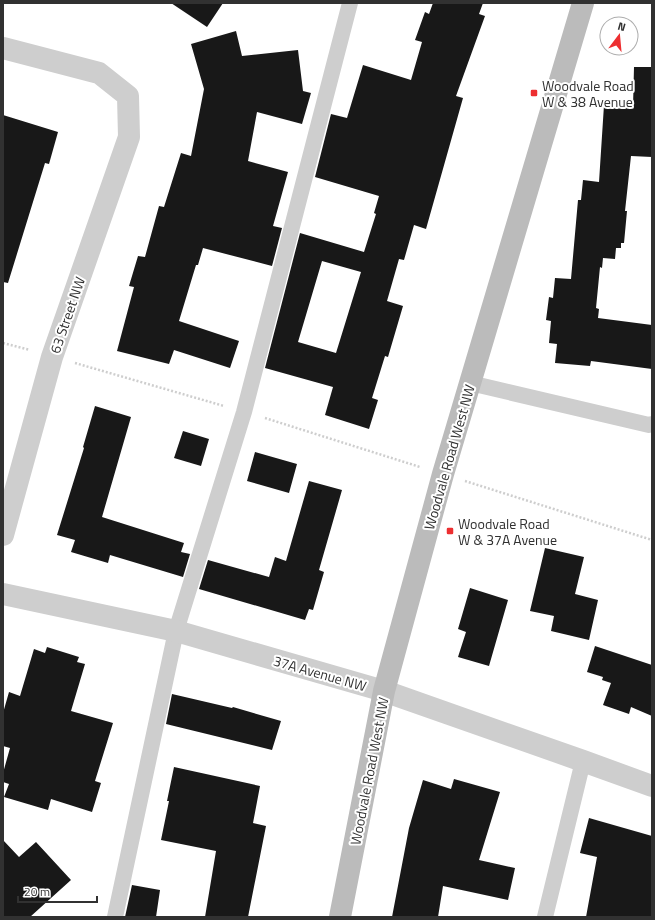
<svg xmlns="http://www.w3.org/2000/svg" width="655" height="920" font-family="'Titillium Web',sans-serif">
<rect width="100%" height="100%" fill="#fff"/>
<path fill="#181818" fill-rule="evenodd" d="M 171,3 L 223,3 L 207,27 Z
M 433,3 L 483,3 L 479,14 L 485,16 L 456,96 L 463,98 L 426,229 L 414,225 L 404,260 L 399,259 L 387,301 L 403,306 L 388,357 L 385,356 L 372,398 L 378,400 L 369,429 L 325,415 L 333,387 L 265,368 L 300,233 L 364,252 L 376,214 L 374,213 L 379,196 L 315,177 L 331,114 L 347,118 L 363,65 L 411,80 L 422,42 L 415,40 L 425,12 L 429,14 ZM 322,261 L 361,272 L 336,353 L 298,342 Z
M 236,31 L 242,56 L 298,50 L 303,91 L 311,93 L 302,124 L 257,112 L 248,161 L 288,172 L 273,226 L 282,228 L 272,266 L 203,248 L 198,265 L 196,265 L 179,321 L 239,341 L 230,368 L 174,350 L 169,364 L 117,351 L 134,287 L 129,286 L 138,256 L 145,257 L 159,206 L 164,207 L 181,153 L 191,156 L 204,89 L 191,44 Z
M 634,67 L 652,67 L 652,157 L 631,156 L 625,211 L 627,211 L 624,243 L 621,243 L 621,248 L 616,248 L 615,259 L 603,258 L 602,268 L 600,267 L 596,308 L 599,309 L 598,318 L 652,325 L 652,369 L 591,361 L 590,366 L 555,363 L 557,344 L 549,343 L 551,321 L 546,320 L 549,297 L 553,298 L 555,278 L 571,279 L 578,200 L 581,200 L 583,180 L 599,182 L 604,105 L 633,107 Z
M 3,115 L 58,132 L 49,164 L 45,163 L 8,283 L 3,282 Z
M 95,406 L 131,417 L 102,517 L 184,543 L 181,552 L 190,554 L 183,577 L 110,555 L 108,563 L 71,552 L 75,540 L 57,535 L 84,448 L 83,447 Z
M 183,431 L 209,439 L 201,466 L 174,458 Z
M 255,452 L 297,464 L 289,493 L 247,481 Z
M 309,481 L 342,490 L 319,570 L 324,572 L 313,610 L 309,609 L 305,620 L 199,589 L 208,560 L 269,577 L 275,557 L 286,561 Z
M 545,548 L 584,557 L 575,594 L 598,600 L 589,640 L 551,631 L 554,616 L 530,611 Z
M 470,588 L 508,600 L 489,666 L 458,657 L 466,632 L 458,629 Z
M 595,646 L 652,665 L 652,716 L 631,707 L 629,714 L 603,705 L 611,683 L 602,680 L 603,677 L 587,672 Z
M 47,647 L 79,657 L 77,662 L 85,664 L 71,711 L 113,723 L 95,781 L 101,783 L 92,812 L 51,799 L 48,810 L 4,797 L 9,784 L 3,782 L 3,773 L 10,748 L 3,746 L 3,713 L 9,692 L 20,696 L 34,649 L 45,653 Z
M 172,694 L 232,708 L 233,707 L 281,721 L 272,750 L 166,724 Z
M 174,767 L 260,786 L 253,823 L 266,826 L 248,917 L 205,917 L 216,851 L 161,840 L 169,801 L 167,801 Z
M 454,779 L 500,792 L 479,860 L 515,868 L 508,900 L 443,886 L 438,917 L 392,917 L 409,828 L 423,780 L 451,789 Z
M 589,818 L 652,836 L 652,917 L 586,917 L 597,857 L 580,853 Z
M 3,840 L 19,857 L 36,842 L 71,880 L 30,917 L 3,917 Z
M 132,885 L 160,890 L 156,917 L 125,917 Z"/>
<g fill="none" stroke-linecap="round" stroke-linejoin="round">
<path stroke="#cecece" stroke-width="2.5" stroke-dasharray="2 2" stroke-linecap="butt" d="M 3,343 L 30,350
M 75,363 L 224,406
M 265,418 L 420,467
M 465,481 L 652,540"/>
<path stroke="#cecece" stroke-width="16" d="M 470,383 L 649,425 L 652,424
M 115,917 L 176,631 L 244,412 L 350,3
M 545,917 L 583,761"/>
<path stroke="#cecece" stroke-width="22" d="M 3,48 L 99,73 L 128,96 L 129,137 L 52,357 L 3,535
M 3,594 L 176,631 L 384,691 L 583,761 L 652,786"/>
<path stroke="#bbb" stroke-width="22" d="M 340,917 L 384,691 L 443,474 L 583,3"/>
</g>
<g fill="#ed2f31" stroke="#fff" stroke-width="1.5">
<rect x="530" y="89" width="8" height="8" rx="2"/>
<rect x="446" y="527" width="8" height="8" rx="2"/>
</g>
<g text-anchor="middle" dominant-baseline="central" stroke-width="4" stroke-linejoin="round" paint-order="stroke">
<g font-size="14" fill="#313131" stroke="#fff" text-anchor="start">
<text x="542" y="85">Woodvale Road<tspan x="542" dy="16">W &amp; 38 Avenue</tspan></text>
<text x="458" y="523">Woodvale Road<tspan x="458" dy="16">W &amp; 37A Avenue</tspan></text>
</g>
<g font-size="14" fill="#313131" stroke="#fff">
<text transform="translate(67 315) rotate(-71)">63 Street NW</text>
<text transform="translate(449 457) rotate(-74)">Woodvale Road West NW</text>
<text transform="translate(320 673) rotate(16)">37A Avenue NW</text>
<text transform="translate(369 771) rotate(-79)">Woodvale Road West NW</text>
</g>
</g>
<rect width="655" height="920" fill="none" stroke="#313131" stroke-width="8"/>
<g transform="translate(619 36) rotate(16)"><circle r="19" fill="#ffffff" stroke="#adadad"/>
<path d="M0-3L7 15L0 10L-7 15Z" fill="#ed2f31"/>
<text y="-6" font-size="11" font-weight="bold" text-anchor="middle" fill="#313131">N</text>
</g>
<path d="M18 896v6h79v-6" fill="none" stroke="#313131" stroke-width="2"/>
<text x="24" y="896" font-size="12" fill="#313131" stroke="#ffffff" stroke-width="3" paint-order="stroke">20 m</text>
</svg>
